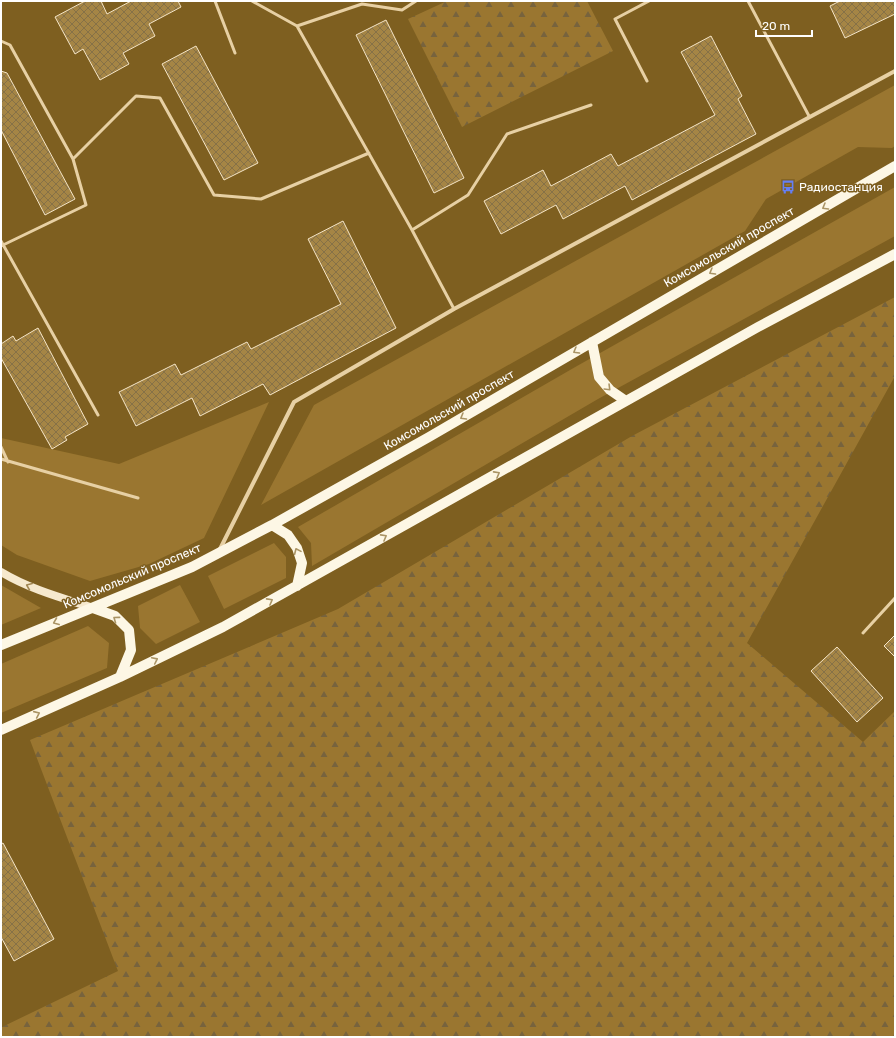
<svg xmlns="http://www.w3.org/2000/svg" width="896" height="1038" font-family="Rubik,sans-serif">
<defs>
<pattern id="forest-firs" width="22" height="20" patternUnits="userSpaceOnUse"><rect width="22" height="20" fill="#9a7630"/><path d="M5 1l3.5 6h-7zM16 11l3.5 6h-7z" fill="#77633d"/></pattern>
<pattern id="building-cross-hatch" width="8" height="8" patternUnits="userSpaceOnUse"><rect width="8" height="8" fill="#a58545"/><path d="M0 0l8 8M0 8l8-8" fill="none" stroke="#867147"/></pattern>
</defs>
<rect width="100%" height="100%" fill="#7e5f20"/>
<path fill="#9a7630" d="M 895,85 L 895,146 L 892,148 L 858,147 L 766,199 L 745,231 L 261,505 L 314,405 Z
M 895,187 L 895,236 L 598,399 L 312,566 L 311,543 L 298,527 L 577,366 Z
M 269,402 L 204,538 L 149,564 L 90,581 L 17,555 L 1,545 L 1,438 L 119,464 Z
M 274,543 L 286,557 L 286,578 L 224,609 L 208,576 Z
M 1,585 L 41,608 L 1,625 Z
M 180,585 L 200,622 L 156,644 L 140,628 L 138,606 Z
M 88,626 L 109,643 L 107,668 L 1,713 L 1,664 Z"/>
<path fill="url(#forest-firs)" d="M 447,1 L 587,1 L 613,51 L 462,127 L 408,19 Z
M 895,297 L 895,376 L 747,643 L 863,742 L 895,711 L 895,1037 L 1,1037 L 1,1025 L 2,1027 L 118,971 L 30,740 L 338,609 L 632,436 Z"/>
<path fill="url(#building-cross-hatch)" stroke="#f5e5c7" d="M 85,1 L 101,1 L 107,14 L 131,1 L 178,1 L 181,7 L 149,24 L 155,36 L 123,53 L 129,64 L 100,80 L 83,49 L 75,54 L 55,17 Z
M 840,1 L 895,1 L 895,14 L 845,38 L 830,6 Z
M 386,20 L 464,178 L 434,193 L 356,35 Z
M 711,36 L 742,96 L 738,99 L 756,134 L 632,200 L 625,186 L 563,219 L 556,205 L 501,234 L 484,201 L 543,170 L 551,186 L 611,154 L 618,166 L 715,115 L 681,52 Z
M 196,46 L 258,163 L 224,180 L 162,64 Z
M 1,71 L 7,73 L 75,199 L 45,215 L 1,130 Z
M 343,221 L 396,328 L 270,395 L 263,384 L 200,416 L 192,398 L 136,426 L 119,392 L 175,364 L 181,375 L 247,342 L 251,349 L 341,304 L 308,239 Z
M 38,328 L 88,424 L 65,437 L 67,440 L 52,449 L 1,358 L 1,344 L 13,336 L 16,341 Z
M 895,635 L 895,657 L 884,646 Z
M 837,647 L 883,698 L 857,722 L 811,671 Z
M 3,843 L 54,939 L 14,961 L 1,937 L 1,844 Z"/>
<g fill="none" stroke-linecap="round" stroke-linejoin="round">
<path stroke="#e7d0a4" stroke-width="3" d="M 215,1 L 235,53
M 252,1 L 297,26 L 412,230 L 454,309
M 748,1 L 809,116
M 297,26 L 362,4 L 402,10 L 416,1
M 1,41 L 10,45 L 73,159
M 647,81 L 615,19 L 649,1
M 412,230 L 468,195 L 507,134 L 591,105
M 1,241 L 98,415
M 1,246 L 86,205 L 73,159 L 136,96 L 160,98 L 214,195 L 261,199 L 369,153
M 1,447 L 8,462
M 1,459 L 138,498
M 863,633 L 895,598"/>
<path stroke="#e7d0a4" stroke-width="4" d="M 219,551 L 294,402 L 454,309 L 895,71"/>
<path stroke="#f6e9ce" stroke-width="8" d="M 1,572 C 29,589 62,598 93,608"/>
<path stroke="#fdf7e5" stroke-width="10" d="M 592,342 L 599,377 L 610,390 L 626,401
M 272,525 L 288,535 L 297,548 L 302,563 L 297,586
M 93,608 L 115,616 L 129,630 L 131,650 L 120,677
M 1,645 L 192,567 L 272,525 L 429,437 L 895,166
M 1,730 L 120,677 L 223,627 L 758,327 L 895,254"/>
</g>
<defs><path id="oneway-chevron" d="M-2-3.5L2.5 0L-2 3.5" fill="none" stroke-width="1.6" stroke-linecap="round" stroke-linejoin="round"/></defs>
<g stroke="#aa9465">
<use href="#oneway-chevron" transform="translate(825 207) rotate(150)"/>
<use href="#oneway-chevron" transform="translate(712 272) rotate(150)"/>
<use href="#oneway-chevron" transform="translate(576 351) rotate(150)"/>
<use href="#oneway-chevron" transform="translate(608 388) rotate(45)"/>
<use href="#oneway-chevron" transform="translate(463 417) rotate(150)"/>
<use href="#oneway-chevron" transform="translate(497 474) rotate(-29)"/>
<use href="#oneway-chevron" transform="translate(384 537) rotate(-29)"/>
<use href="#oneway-chevron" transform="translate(297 551) rotate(-114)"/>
<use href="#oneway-chevron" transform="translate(270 601) rotate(-29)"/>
<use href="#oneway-chevron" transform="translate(116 619) rotate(-144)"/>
<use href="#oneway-chevron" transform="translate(56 622) rotate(158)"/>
<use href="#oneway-chevron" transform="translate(155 660) rotate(-26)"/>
<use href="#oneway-chevron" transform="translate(37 714) rotate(-24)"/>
</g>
<use stroke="#a28854" href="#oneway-chevron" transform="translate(29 586) rotate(-157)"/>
<defs>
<g id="bus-bare" transform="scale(1.08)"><path d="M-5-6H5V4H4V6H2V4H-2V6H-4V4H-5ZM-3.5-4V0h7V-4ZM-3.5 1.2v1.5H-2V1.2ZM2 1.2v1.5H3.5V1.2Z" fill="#657ff4" stroke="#7e5f20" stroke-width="2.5" paint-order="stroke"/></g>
</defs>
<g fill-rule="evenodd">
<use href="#bus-bare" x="788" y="187"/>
</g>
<g text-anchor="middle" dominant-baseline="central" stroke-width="3" stroke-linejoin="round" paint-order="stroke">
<g font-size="12" fill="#fff" stroke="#7e5f20" text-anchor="start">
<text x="799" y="187">Радиостанция</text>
</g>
<g font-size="12" fill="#fff" stroke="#7e5f20">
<text transform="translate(729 247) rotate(-30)">Комсомольский проспект</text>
<text transform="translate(449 410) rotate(-30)">Комсомольский проспект</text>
<text transform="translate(132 576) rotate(-23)">Комсомольский проспект</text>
</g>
</g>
<rect width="896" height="1038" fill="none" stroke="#ffffff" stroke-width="4"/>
<path d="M756 30v6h56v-6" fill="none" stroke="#ffffff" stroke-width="2"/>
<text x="762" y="30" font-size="12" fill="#ffffff" stroke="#7e5f20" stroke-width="3" paint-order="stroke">20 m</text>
</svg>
